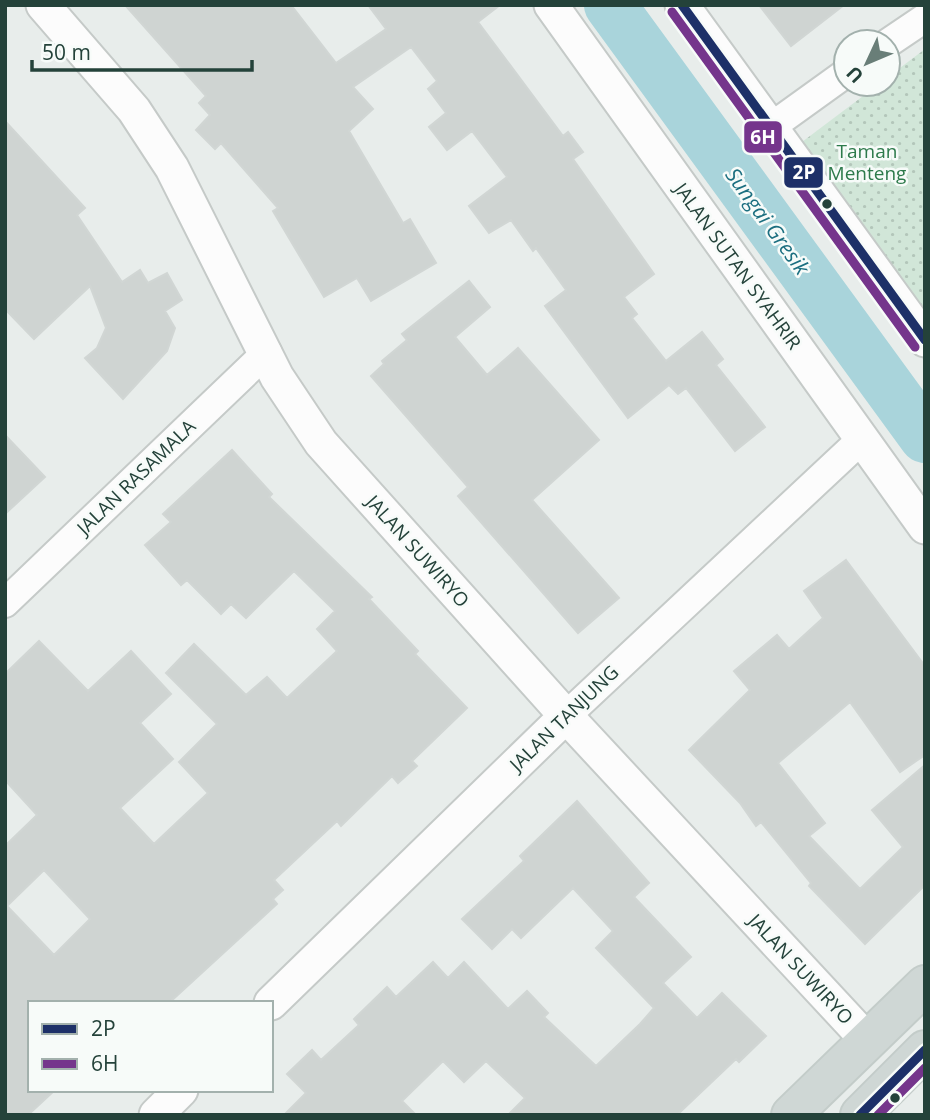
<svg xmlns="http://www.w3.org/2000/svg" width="930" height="1120" font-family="'Open Sans',sans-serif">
<defs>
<pattern id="park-dots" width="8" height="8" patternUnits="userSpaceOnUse" patternTransform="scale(1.75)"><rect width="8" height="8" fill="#d1e6d8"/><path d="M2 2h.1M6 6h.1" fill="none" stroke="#b3c6ba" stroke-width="1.8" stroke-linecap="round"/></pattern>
</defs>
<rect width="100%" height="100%" fill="#e8edeb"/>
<path fill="url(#park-dots)" d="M 925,49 L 925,330 L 790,151 L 879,84 L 888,84 L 888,77 Z"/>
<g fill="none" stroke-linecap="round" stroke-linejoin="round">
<path stroke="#a9d4db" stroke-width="52" d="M 610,5 L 925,437"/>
</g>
<path fill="#cfd4d2" stroke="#d1d6d4" stroke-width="2" fill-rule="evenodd" d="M 125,5 L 291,5 L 336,63 L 386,29 L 368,5 L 500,5 L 478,22 L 563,136 L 568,132 L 583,152 L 573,159 L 654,274 L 624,297 L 637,314 L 632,318 L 666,361 L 702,332 L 723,359 L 716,365 L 765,427 L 735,451 L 686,388 L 678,394 L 669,385 L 628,418 L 545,306 L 566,290 L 536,248 L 533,251 L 511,220 L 489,233 L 469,206 L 507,177 L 472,131 L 447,150 L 429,127 L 446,113 L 428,89 L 437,81 L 411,47 L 353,87 L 373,109 L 349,131 L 403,223 L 410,219 L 436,263 L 371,301 L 357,278 L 324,297 L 273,211 L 278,208 L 221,143 L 215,149 L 196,130 L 210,115 L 199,103 L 206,96 Z
M 759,5 L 844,5 L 791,46 Z
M 5,121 L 85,208 L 77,215 L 122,282 L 140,270 L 148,283 L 167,273 L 182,300 L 165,311 L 175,328 L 167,351 L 123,399 L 85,358 L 97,348 L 106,328 L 90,286 L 34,339 L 5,309 Z
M 469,281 L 490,307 L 455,337 L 487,375 L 518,348 L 599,440 L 532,500 L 619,598 L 578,633 L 458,496 L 468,487 L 371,376 L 384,364 L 382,361 L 407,340 L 402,334 Z
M 5,435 L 45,477 L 5,514 Z
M 232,450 L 272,494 L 269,497 L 372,597 L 369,599 L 418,651 L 415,654 L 467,708 L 412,761 L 417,766 L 398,783 L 392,776 L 341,826 L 337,821 L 274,880 L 283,890 L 273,899 L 277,904 L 169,1003 L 30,1003 L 30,1090 L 55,1090 L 28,1115 L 5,1115 L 5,846 L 37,815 L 5,780 L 5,674 L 39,641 L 88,691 L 131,651 L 171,694 L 140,723 L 173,759 L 120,808 L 154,844 L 208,793 L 179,762 L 217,724 L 166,673 L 194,644 L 246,695 L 267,677 L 287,698 L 337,651 L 317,629 L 335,611 L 294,571 L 246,618 L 231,604 L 221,614 L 187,580 L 181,585 L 145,545 L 171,522 L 163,514 ZM 44,870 L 90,919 L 54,955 L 7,906 Z
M 846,560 L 925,666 L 925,755 L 900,772 L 850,702 L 778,763 L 825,823 L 809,836 L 860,889 L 903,847 L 872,810 L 925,765 L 925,885 L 865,944 L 809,886 L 811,883 L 761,822 L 756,826 L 740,803 L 689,750 L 750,690 L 734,671 L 777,635 L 789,649 L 823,618 L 804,591 Z
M 577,801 L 649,883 L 634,897 L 691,957 L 663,983 L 697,1018 L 722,993 L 766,1036 L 739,1062 L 736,1059 L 677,1115 L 508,1115 L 525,1098 L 486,1061 L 464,1082 L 443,1061 L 402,1101 L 416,1115 L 284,1115 L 306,1093 L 287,1074 L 312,1050 L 321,1060 L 359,1025 L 354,1019 L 387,987 L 396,997 L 433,962 L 448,978 L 464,962 L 508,1009 L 527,991 L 548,1013 L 544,1017 L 596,1066 L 640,1024 L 654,1008 L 596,948 L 613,931 L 573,888 L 521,938 L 512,929 L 492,949 L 462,919 L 524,861 L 520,856 Z"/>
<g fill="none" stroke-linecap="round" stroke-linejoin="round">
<g stroke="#c5cac8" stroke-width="32">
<path id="minor" d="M 888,43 L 925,18
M 771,127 L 846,73
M 5,603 L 267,352
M 566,716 L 862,439"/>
</g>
<g stroke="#c5cac8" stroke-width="37">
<path id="tertiary" d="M 43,5 L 134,110 L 172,168 L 277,377 L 321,443 L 566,716 L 868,1041
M 551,5 L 925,527
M 682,5 L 925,340
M 271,1003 L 566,716
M 156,1115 L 181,1090"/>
</g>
<g stroke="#c3ccc9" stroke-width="42">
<path id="primary" d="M 791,1115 L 925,985
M 860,1115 L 925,1050"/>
</g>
<use href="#minor" stroke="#fcfcfc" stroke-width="28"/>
<use href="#tertiary" stroke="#fcfcfc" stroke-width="33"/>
<use href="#primary" stroke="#cfd7d5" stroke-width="38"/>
<g stroke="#f7fbf9" stroke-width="14">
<path id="bus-1" d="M 682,5 L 925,340
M 860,1115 L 925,1050"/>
</g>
<g stroke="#f7fbf9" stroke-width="14">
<path id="bus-2" d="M 672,12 L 915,347
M 878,1115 L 925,1068"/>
</g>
<use href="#bus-1" stroke="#1d3068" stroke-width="9"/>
<use href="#bus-2" stroke="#75358c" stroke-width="9"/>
</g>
<g fill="#24423a" stroke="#f7fbf9" stroke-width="2.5">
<circle cx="827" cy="204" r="6"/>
<circle cx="895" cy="1098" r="6"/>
</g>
<g text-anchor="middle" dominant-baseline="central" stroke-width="5" stroke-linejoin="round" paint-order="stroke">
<g font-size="19" fill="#2d7a4b" stroke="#f7fbf9">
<text x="867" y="151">Taman<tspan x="867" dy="22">Menteng</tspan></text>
</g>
<g font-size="19" fill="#24423a" stroke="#f7fbf9">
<text transform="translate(738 266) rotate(54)">JALAN SUTAN SYAHRIR</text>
<text transform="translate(136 477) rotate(-44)">JALAN RASAMALA</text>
<text transform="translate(418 551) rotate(48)">JALAN SUWIRYO</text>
<text transform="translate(564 718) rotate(-44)">JALAN TANJUNG</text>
<text transform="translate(801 969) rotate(47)">JALAN SUWIRYO</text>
</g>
<g font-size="21" font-style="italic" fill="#1c6f80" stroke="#f7fbf9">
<text transform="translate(768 221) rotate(54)">Sungai Gresik</text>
</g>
</g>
<g stroke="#f7fbf9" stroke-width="2.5">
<rect x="743" y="120" width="40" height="34" rx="7" fill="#75358c"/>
<rect x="783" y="156" width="41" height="33" rx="7" fill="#1d3068"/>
</g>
<g font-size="19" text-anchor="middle" font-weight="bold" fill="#fff">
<text x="763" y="144">6H</text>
<text x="804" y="179">2P</text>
</g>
<rect width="930" height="1120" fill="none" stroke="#24423a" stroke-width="14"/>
<rect x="28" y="1001" width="245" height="91" fill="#f7fbf9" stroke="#a3b1ad" stroke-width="2"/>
<rect x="42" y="1024" width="35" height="10" fill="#1d3068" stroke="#a3b1ad" stroke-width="2"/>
<text x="91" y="1036" font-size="21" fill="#24423a">2P</text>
<rect x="42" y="1059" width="35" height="10" fill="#75358c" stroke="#a3b1ad" stroke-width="2"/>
<text x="91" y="1071" font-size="21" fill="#24423a">6H</text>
<g transform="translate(867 63) rotate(226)"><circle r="33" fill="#f7fbf9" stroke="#a3b1ad" stroke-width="2"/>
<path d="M0-5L12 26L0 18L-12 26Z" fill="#697e78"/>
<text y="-10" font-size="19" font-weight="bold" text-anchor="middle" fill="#24423a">U</text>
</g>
<path d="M32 60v10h220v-10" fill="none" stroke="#24423a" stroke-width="3.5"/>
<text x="42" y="60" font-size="21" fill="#24423a" stroke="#f7fbf9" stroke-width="5" paint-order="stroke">50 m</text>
</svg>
